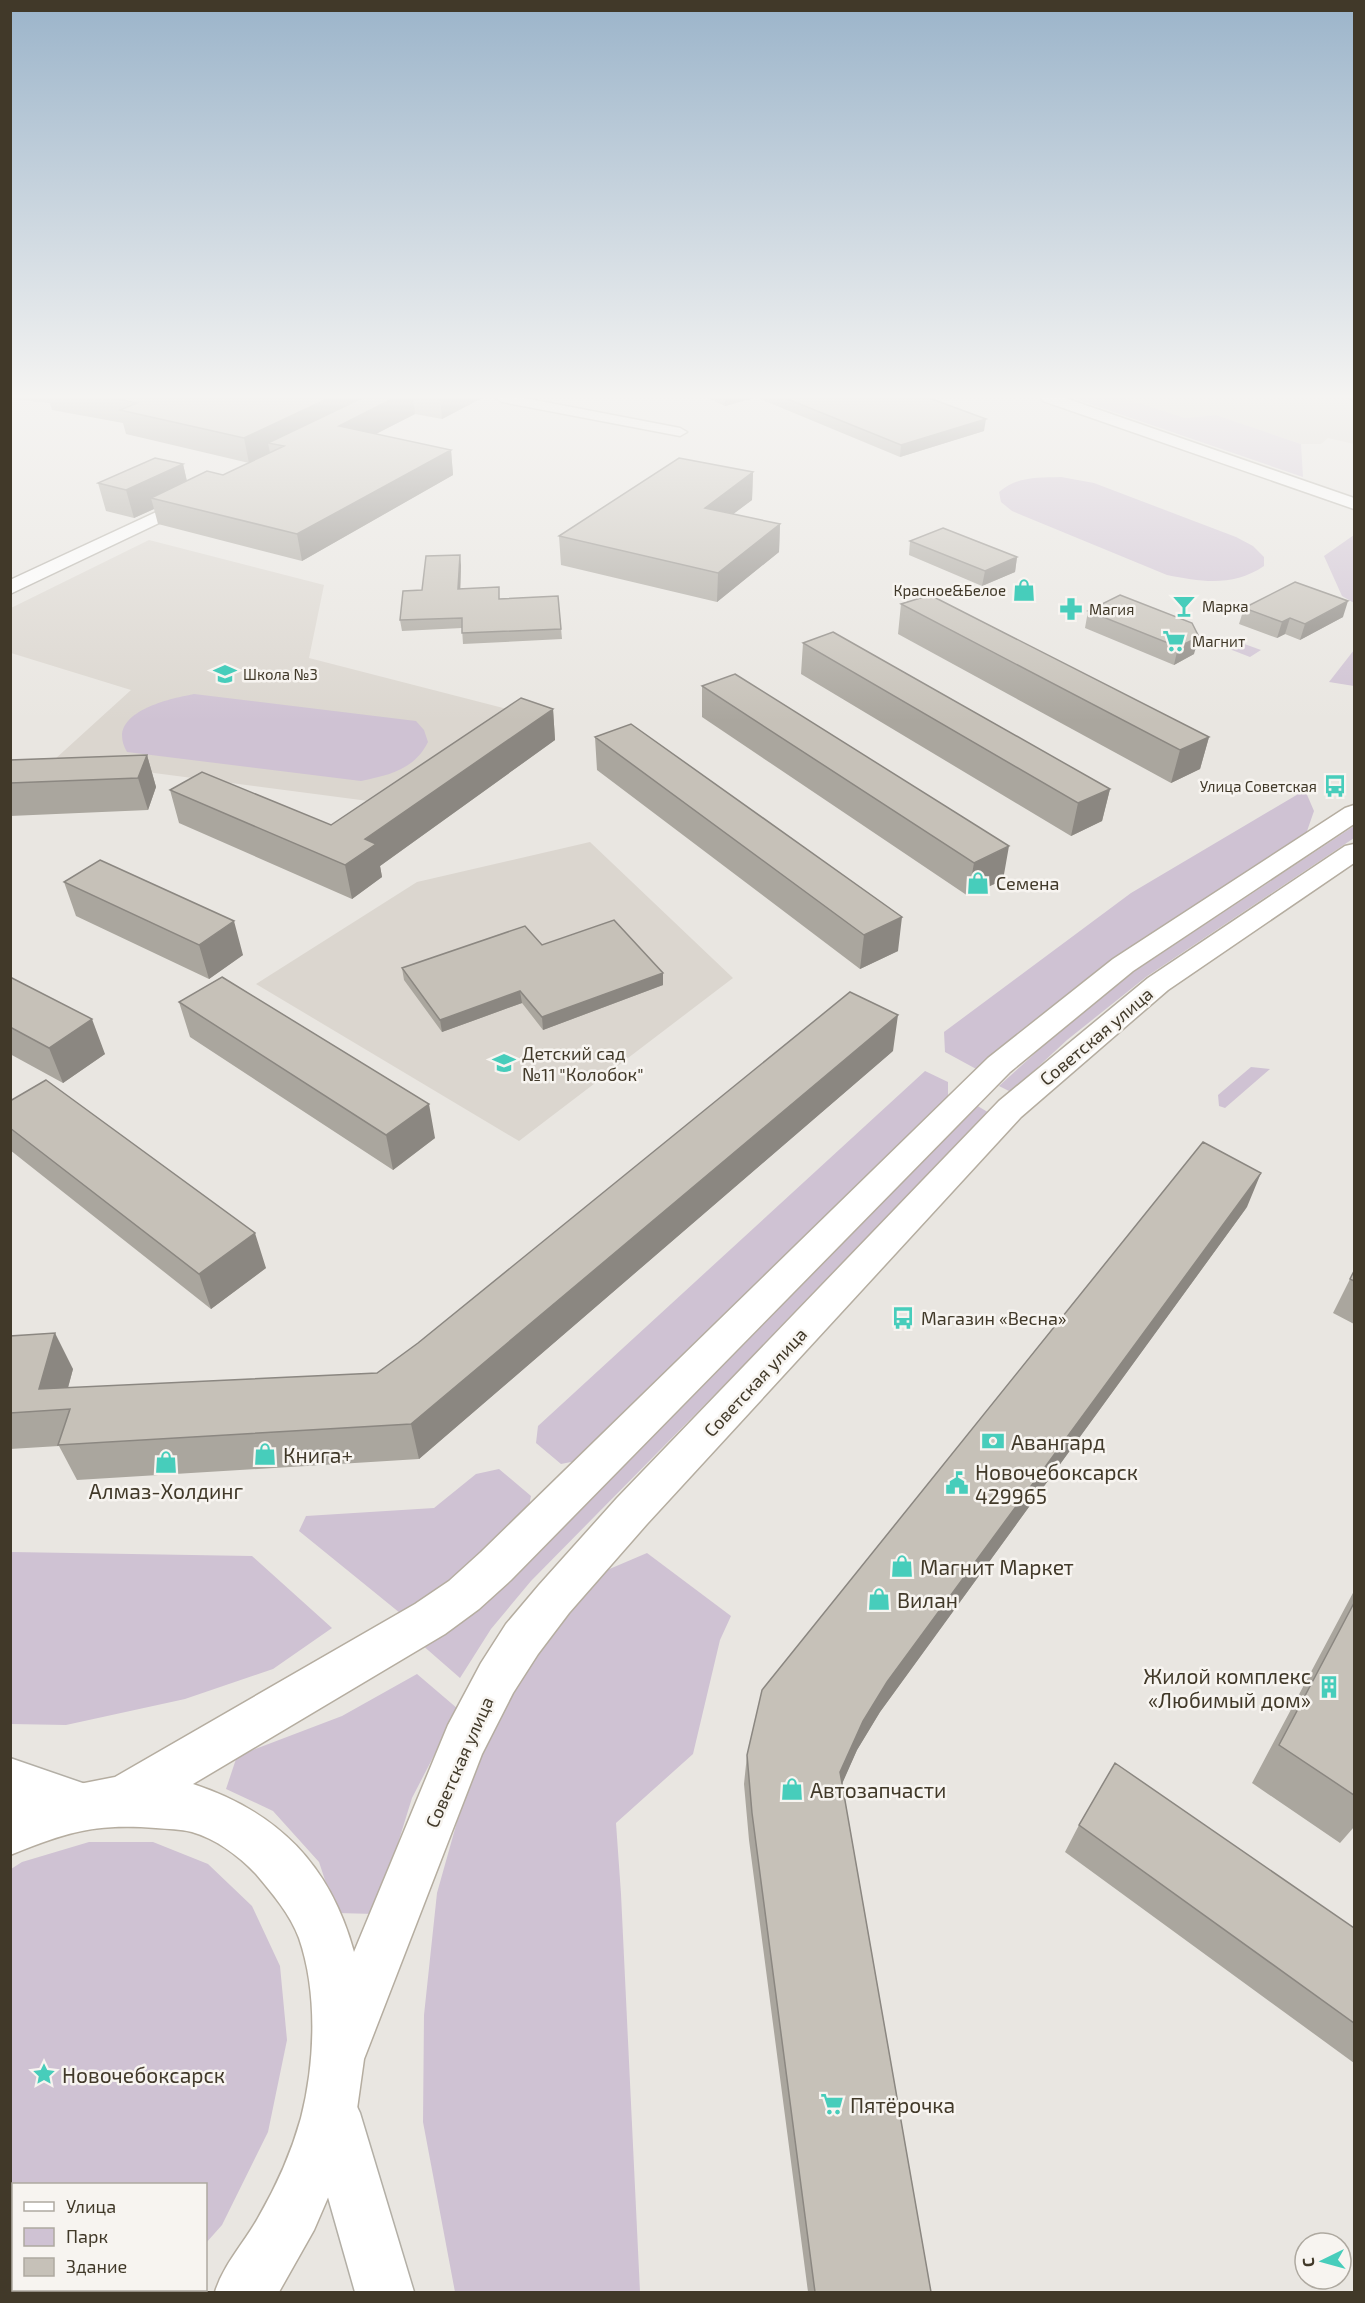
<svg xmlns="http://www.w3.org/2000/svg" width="1365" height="2303" font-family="'Exo 2',sans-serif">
<rect width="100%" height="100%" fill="#e9e6e1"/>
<path fill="#dbd6cf" d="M 1124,398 L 1354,398 L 1354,444 L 1328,438 L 1321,444 L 1301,444 L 1216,415 L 1185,418 Z
M 149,540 L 324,585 L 309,658 L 511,710 L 376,802 L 54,760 L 131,690 L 11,653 L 11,608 Z
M 590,842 L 733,978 L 519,1141 L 256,984 L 417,882 Z"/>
<path fill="#cfc2d3" d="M 1073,398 L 1124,398 L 1185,418 L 1216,415 L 1301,444 L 1303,477 Z
M 1061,477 L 1094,483 L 1236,537 L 1253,546 L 1264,557 L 1264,566 C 1233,587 1202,582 1167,575 L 1012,511 L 1001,502 L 999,492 C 1017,476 1038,478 1061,477 Z
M 1354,535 L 1354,603 L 1342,596 L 1324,556 Z
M 1225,637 L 1261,650 L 1250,657 L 1214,643 Z
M 1354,650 L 1354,686 L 1329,682 Z
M 194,694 L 416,721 L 424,730 L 428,742 C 414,770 389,775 361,781 L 127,752 C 104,713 168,699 194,694 Z
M 1305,790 L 1314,811 L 1306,834 L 978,1070 L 945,1052 L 944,1032 L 1131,893 Z
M 1354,826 L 1354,838 L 1146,977 L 1067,1040 L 1011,1092 L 999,1086 L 1056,1034 L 1135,971 Z
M 1251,1067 L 1270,1069 L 1225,1108 L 1219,1106 L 1218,1095 Z
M 925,1071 L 948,1082 L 948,1101 L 586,1459 L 561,1464 L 536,1443 L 538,1426 Z
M 976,1105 L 991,1114 L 531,1581 L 491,1629 L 460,1678 L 421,1644 Z
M 499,1469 L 531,1496 L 526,1521 L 453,1584 L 400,1613 L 299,1531 L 306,1516 L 434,1508 L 476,1474 Z
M 11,1552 L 252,1556 L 332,1628 L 273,1669 L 185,1699 L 66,1725 L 11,1724 Z
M 647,1553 L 731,1616 L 720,1640 L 693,1754 L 616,1823 L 621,1894 L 640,2292 L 455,2292 L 423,2122 L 424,2015 L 437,1893 L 478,1747 L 511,1679 L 586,1579 Z
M 417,1674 L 458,1709 L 412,1798 L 376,1914 L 336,1913 L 319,1862 L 273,1811 L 226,1789 L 237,1756 L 342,1716 Z
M 89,1842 L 153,1842 L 208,1864 L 252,1906 L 280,1966 L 287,2040 L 268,2132 L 222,2225 L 206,2243 L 206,2184 L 14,2184 L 14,2290 L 164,2290 L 161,2292 L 11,2292 L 11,1869 L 22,1862 Z"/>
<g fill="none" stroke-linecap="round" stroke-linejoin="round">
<g stroke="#b3afa6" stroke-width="3">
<path id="street" d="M 496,398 L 524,398 L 680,428 L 687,432 L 680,436 L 502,402 Z"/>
</g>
<g stroke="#b3afa6" stroke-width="3">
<path id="secondary" d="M 1041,398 L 1065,398 L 1354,498 L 1354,509 L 1043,401 Z
M 195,494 L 201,495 L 204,499 L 201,503 L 10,594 L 10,580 Z
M 10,1758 L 100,1789 L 107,1806 L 100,1823 L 83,1830 L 10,1806 Z
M 332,2085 L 351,2094 L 360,2113 L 414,2292 L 355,2292 L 304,2113 L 313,2094 Z"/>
</g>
<g stroke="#b5ada0" stroke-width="3">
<path id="primary" d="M 1354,805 L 1354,824 L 1133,971 L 1010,1072 L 511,1580 L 479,1609 L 445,1634 L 193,1784 C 278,1812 330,1865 354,1952 L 448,1725 L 481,1663 L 506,1624 L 539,1585 L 617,1498 L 999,1101 L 1148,978 L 1345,846 L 1354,844 L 1354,863 L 1168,990 L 1021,1117 L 647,1524 L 569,1613 L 538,1654 L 513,1693 L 482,1754 L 364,2059 L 356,2116 L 336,2179 L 314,2230 L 279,2292 L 215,2292 C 223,2265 244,2243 258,2218 C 276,2187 291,2154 301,2118 C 315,2063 318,1993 299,1938 C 290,1914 272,1893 256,1874 C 239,1856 216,1839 192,1832 C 180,1829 168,1829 156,1828 C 96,1823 66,1832 10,1855 L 10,1806 L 64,1787 L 115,1777 L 415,1604 L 449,1581 L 481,1552 L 988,1058 L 1113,959 L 1345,808 Z"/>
</g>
<use href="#street" fill="#f8f6f4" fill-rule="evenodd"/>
<use href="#secondary" fill="#fff" fill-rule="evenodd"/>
<use href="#primary" fill="#fff" fill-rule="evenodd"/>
</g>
<path fill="#aaa69e" d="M 10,398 L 482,398 L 442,419 L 415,414 L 375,434 L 451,450 L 453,475 L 302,561 L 158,524 L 154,509 L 134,518 L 106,511 L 98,483 L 183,464 L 187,481 L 223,475 L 249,463 L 126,434 L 123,423 L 52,410 L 50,403 L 10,399 Z
M 708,398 L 754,398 L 725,406 Z
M 758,398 L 929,398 L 984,431 L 900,457 Z
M 1348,398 L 1354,398 L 1354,403 L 1353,403 Z
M 753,472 L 752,500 L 733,514 L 780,524 L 779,552 L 717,602 L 561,565 L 559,536 Z
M 910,541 L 1017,557 L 1015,572 L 982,586 L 909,555 Z
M 461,565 L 460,589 L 500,599 L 558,596 L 562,639 L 463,644 L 462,628 L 402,631 L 400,620 L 422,590 Z
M 1120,595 L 1194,654 L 1174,665 L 1085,628 L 1088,611 Z
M 901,604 L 1209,737 L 1200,769 L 1171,783 L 898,634 Z
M 1244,608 L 1343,617 L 1300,640 L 1285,634 L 1277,638 L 1239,624 Z
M 803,643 L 1110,789 L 1102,821 L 1071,836 L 801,674 Z
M 702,686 L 1003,880 L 968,896 L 702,717 Z
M 553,709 L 555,740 L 380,866 L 382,877 L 352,899 L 179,823 L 170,790 L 331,825 Z
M 595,737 L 898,951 L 860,969 L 597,770 Z
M 147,755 L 156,787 L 148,810 L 10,816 L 10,760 Z
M 64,882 L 243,955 L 209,979 L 76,916 Z
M 542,945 L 663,973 L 663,985 L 543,1030 L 522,1003 L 442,1032 L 404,980 L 402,968 Z
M 10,977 L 105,1054 L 63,1083 L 10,1054 Z
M 179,1002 L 435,1138 L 393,1170 L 190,1037 Z
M 893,1051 L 419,1459 L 77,1480 L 59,1446 L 10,1449 L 10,1336 L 73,1369 L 68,1388 L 377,1373 Z
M 10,1101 L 266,1268 L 211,1309 L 10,1150 Z
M 1247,1207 L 880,1712 L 857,1750 L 842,1783 L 931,2292 L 808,2292 L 749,1840 L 744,1784 L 747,1755 Z
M 1354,1271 L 1354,1324 L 1333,1313 Z
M 1354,1591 L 1354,1827 L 1340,1843 L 1252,1783 Z
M 1079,1825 L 1354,1928 L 1354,2063 L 1065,1852 Z"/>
<path fill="#8b8781" d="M 329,398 L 383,398 L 268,443 L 270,453 L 249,463 L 244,438 Z
M 394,398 L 413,398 L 415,414 L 343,451 L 339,426 Z
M 440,398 L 482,398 L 442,419 Z
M 725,398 L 754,398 L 725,406 Z
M 986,419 L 984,431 L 900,457 L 901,445 Z
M 451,450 L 453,475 L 302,561 L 297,534 Z
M 183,464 L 189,491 L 151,498 L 154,509 L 134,518 L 126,490 Z
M 753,472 L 752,500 L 704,536 L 705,508 Z
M 780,524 L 779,552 L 717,602 L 718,573 Z
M 460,555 L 461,565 L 460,599 L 458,589 Z
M 1017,557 L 1015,572 L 982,586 L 985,571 Z
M 1348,601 L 1343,617 L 1300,640 L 1305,624 Z
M 1290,618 L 1285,634 L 1277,638 L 1282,622 Z
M 1199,637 L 1194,654 L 1174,665 L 1178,647 Z
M 553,709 L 555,740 L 380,866 L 382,877 L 352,899 L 345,865 L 365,839 Z
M 1209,737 L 1200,769 L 1171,783 L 1180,750 Z
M 147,755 L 156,787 L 148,810 L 138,778 Z
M 1110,789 L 1102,821 L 1071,836 L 1078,803 Z
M 1009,846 L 1003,880 L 968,896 L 974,863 Z
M 902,917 L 898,951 L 860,969 L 864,935 Z
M 234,921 L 243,955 L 209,979 L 199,945 Z
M 663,973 L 663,985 L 543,1030 L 542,1017 Z
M 520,991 L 522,1003 L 442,1032 L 440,1020 Z
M 898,1015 L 893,1051 L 419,1459 L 411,1424 Z
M 92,1019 L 105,1054 L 63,1083 L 49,1048 Z
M 429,1104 L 435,1138 L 393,1170 L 386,1135 Z
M 1261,1173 L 1247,1207 L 880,1712 L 857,1750 L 835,1800 L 840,1772 L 863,1721 L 887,1682 Z
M 255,1233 L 266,1268 L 211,1309 L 199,1274 Z
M 55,1333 L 73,1369 L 62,1409 L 39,1389 Z"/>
<path fill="#c6c1b8" stroke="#8b8781" stroke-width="1.5" d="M 112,398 L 329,398 L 244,438 L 120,410 L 137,403 Z
M 362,398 L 394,398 L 339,426 L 451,450 L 297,534 L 151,498 L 207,471 L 223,475 L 284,446 L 268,443 Z
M 785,398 L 929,398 L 986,419 L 901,445 Z
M 155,458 L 183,464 L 126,490 L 98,483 Z
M 679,458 L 753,472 L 705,508 L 780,524 L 718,573 L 559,536 Z
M 943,528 L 1017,557 L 985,571 L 910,541 Z
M 460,555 L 458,589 L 499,587 L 499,599 L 558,596 L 561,629 L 462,633 L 462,618 L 400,620 L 403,591 L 422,590 L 426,556 Z
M 1295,582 L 1348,601 L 1305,624 L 1290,618 L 1282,622 L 1244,608 Z
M 930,595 L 1209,737 L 1180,750 L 901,604 Z
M 1120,595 L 1192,623 L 1199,637 L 1178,647 L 1088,611 Z
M 833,632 L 1110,789 L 1078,803 L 803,643 Z
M 735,674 L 1009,846 L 974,863 L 702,686 Z
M 521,698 L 553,709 L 365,839 L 376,844 L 345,865 L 170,790 L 202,772 L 331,825 Z
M 631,724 L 902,917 L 864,935 L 595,737 Z
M 147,755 L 138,778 L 10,783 L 10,760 Z
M 100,860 L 234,921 L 199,945 L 64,882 Z
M 614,920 L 663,973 L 542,1017 L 520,991 L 440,1020 L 402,968 L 525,926 L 542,945 Z
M 10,977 L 92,1019 L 49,1048 L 10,1027 Z
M 222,977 L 429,1104 L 386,1135 L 179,1002 Z
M 850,992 L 898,1015 L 411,1424 L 58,1445 L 70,1409 L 10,1413 L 10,1336 L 55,1333 L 39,1389 L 377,1373 L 418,1343 Z
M 46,1080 L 255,1233 L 199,1274 L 10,1128 L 10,1101 Z
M 1203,1142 L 1261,1173 L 887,1682 L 863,1721 L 840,1772 L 931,2292 L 815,2292 L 752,1813 L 747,1755 L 762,1690 Z
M 1354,1271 L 1354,1281 L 1350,1279 Z
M 1354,1603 L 1354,1795 L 1279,1745 Z
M 1115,1763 L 1354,1928 L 1354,2023 L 1079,1825 Z"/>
<linearGradient id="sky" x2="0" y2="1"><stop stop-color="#9bb4ca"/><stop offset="0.55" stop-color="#f5f4f2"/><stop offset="1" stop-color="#f5f4f2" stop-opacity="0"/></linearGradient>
<rect width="1365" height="721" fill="url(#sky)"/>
<defs>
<g id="shop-bare" transform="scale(1.8)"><path d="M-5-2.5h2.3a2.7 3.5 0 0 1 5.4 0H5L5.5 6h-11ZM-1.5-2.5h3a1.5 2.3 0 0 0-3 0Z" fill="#47cdbb" stroke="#f7f4f0" stroke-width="2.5" paint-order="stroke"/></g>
<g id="bar-bare" transform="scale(1.8)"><path d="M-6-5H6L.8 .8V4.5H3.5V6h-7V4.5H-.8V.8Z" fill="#47cdbb" stroke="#f7f4f0" stroke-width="2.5" paint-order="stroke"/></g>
<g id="pharmacy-bare" transform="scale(1.8)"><path d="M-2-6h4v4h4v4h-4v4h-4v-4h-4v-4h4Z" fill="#47cdbb" stroke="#f7f4f0" stroke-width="2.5" paint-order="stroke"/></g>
<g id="supermarket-bare" transform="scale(1.8)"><path d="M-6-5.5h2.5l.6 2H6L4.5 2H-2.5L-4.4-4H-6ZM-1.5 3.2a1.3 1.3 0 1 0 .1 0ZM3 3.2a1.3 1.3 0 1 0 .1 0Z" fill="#47cdbb" stroke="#f7f4f0" stroke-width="2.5" paint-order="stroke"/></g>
<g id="school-bare" transform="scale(1.8)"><path d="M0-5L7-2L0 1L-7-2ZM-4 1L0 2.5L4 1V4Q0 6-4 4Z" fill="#47cdbb" stroke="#f7f4f0" stroke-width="2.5" paint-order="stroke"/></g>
<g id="bus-bare" transform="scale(1.8)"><path d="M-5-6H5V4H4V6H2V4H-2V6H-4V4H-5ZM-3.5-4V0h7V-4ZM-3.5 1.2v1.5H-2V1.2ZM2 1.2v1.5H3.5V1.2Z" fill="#47cdbb" stroke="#f7f4f0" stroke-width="2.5" paint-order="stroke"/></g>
<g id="bank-bare" transform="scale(1.8)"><path d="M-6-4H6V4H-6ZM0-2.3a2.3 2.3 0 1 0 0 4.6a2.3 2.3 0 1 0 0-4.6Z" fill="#47cdbb" stroke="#f7f4f0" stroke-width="2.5" paint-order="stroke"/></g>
<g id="civic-bare" transform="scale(1.8)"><path d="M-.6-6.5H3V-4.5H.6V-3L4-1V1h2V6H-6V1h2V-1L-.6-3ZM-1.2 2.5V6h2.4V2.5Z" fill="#47cdbb" stroke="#f7f4f0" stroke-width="2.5" paint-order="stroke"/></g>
<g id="building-bare" transform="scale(1.8)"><path d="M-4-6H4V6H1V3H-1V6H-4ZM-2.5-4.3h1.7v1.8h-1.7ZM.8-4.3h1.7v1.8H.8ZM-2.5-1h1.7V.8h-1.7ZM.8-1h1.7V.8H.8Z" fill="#47cdbb" stroke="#f7f4f0" stroke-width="2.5" paint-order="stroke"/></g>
<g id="sight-bare" transform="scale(1.8)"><path d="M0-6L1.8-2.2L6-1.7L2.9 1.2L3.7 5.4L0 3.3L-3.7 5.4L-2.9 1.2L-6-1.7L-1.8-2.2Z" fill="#47cdbb" stroke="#f7f4f0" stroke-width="2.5" paint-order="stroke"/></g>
</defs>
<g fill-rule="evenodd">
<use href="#shop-bare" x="1024" y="590"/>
<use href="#bar-bare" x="1184" y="606"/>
<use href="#pharmacy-bare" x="1071" y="609"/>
<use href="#supermarket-bare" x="1174" y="641"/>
<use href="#school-bare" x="225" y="674"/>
<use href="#bus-bare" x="1335" y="786"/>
<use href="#shop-bare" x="978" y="883"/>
<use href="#school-bare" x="504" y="1063"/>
<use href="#bus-bare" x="903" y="1318"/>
<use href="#bank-bare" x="993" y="1441"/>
<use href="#shop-bare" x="265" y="1454"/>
<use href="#shop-bare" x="166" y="1462"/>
<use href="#civic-bare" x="957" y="1483"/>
<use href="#shop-bare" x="902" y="1566"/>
<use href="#shop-bare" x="879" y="1599"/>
<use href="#building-bare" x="1329" y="1687"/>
<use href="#shop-bare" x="792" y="1789"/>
<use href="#sight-bare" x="44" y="2074"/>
<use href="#supermarket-bare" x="832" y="2104"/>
</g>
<g text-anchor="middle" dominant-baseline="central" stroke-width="5" stroke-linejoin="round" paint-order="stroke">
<g font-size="15" fill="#413929" stroke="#f7f4f0" text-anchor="start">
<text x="1006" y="590" text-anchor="end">Красное&amp;Белое</text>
<text x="1202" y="606">Марка</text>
<text x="1089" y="609">Магия</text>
<text x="1192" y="641">Магнит</text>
<text x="243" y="674">Школа №3</text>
<text x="1317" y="786" text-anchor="end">Улица Советская</text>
</g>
<g font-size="18" fill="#413929" stroke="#f7f4f0" text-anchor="start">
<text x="996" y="883">Семена</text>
<text x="522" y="1053">Детский сад<tspan x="522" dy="21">№11 "Колобок"</tspan></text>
<text x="921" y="1318">Магазин «Весна»</text>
</g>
<g font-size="18" fill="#413929" stroke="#f7f4f0">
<text transform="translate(1096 1036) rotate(-40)">Советская улица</text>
<text transform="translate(755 1382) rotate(-47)">Советская улица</text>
<text transform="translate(459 1762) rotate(-66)">Советская улица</text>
</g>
<g font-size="21" fill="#413929" stroke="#f7f4f0" text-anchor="start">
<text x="1011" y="1441">Авангард</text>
<text x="283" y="1454">Книга+</text>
<text x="975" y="1471">Новочебоксарск<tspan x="975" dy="24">429965</tspan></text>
<text x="166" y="1490" text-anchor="middle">Алмаз-Холдинг</text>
<text x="920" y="1566">Магнит Маркет</text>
<text x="897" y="1599">Вилан</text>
<text x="1311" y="1675" text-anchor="end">Жилой комплекс<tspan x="1311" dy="24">«Любимый дом»</tspan></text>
<text x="810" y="1789">Автозапчасти</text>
<text x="62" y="2074">Новочебоксарск</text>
<text x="850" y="2104">Пятёрочка</text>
</g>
</g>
<rect width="1365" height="2303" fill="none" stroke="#413929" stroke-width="24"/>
<rect x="12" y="2183" width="195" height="108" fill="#f7f4f0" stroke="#aea9a0" stroke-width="1.5"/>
<rect x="24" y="2202" width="30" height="9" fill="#ffffff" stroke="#aea9a0" stroke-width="1.5"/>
<text x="66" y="2213" font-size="18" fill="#413929">Улица</text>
<rect x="24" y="2228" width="30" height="18" fill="#cfc2d3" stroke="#aea9a0" stroke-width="1.5"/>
<text x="66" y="2243" font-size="18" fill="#413929">Парк</text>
<rect x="24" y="2258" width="30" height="18" fill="#c6c1b8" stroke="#aea9a0" stroke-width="1.5"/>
<text x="66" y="2273" font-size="18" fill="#413929">Здание</text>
<g transform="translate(1323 2261) rotate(265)"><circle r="28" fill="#f7f4f0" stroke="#aea9a0" stroke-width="1.5"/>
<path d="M0-4.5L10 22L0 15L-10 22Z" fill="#47cdbb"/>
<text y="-9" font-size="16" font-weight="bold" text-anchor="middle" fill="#413929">С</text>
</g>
</svg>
